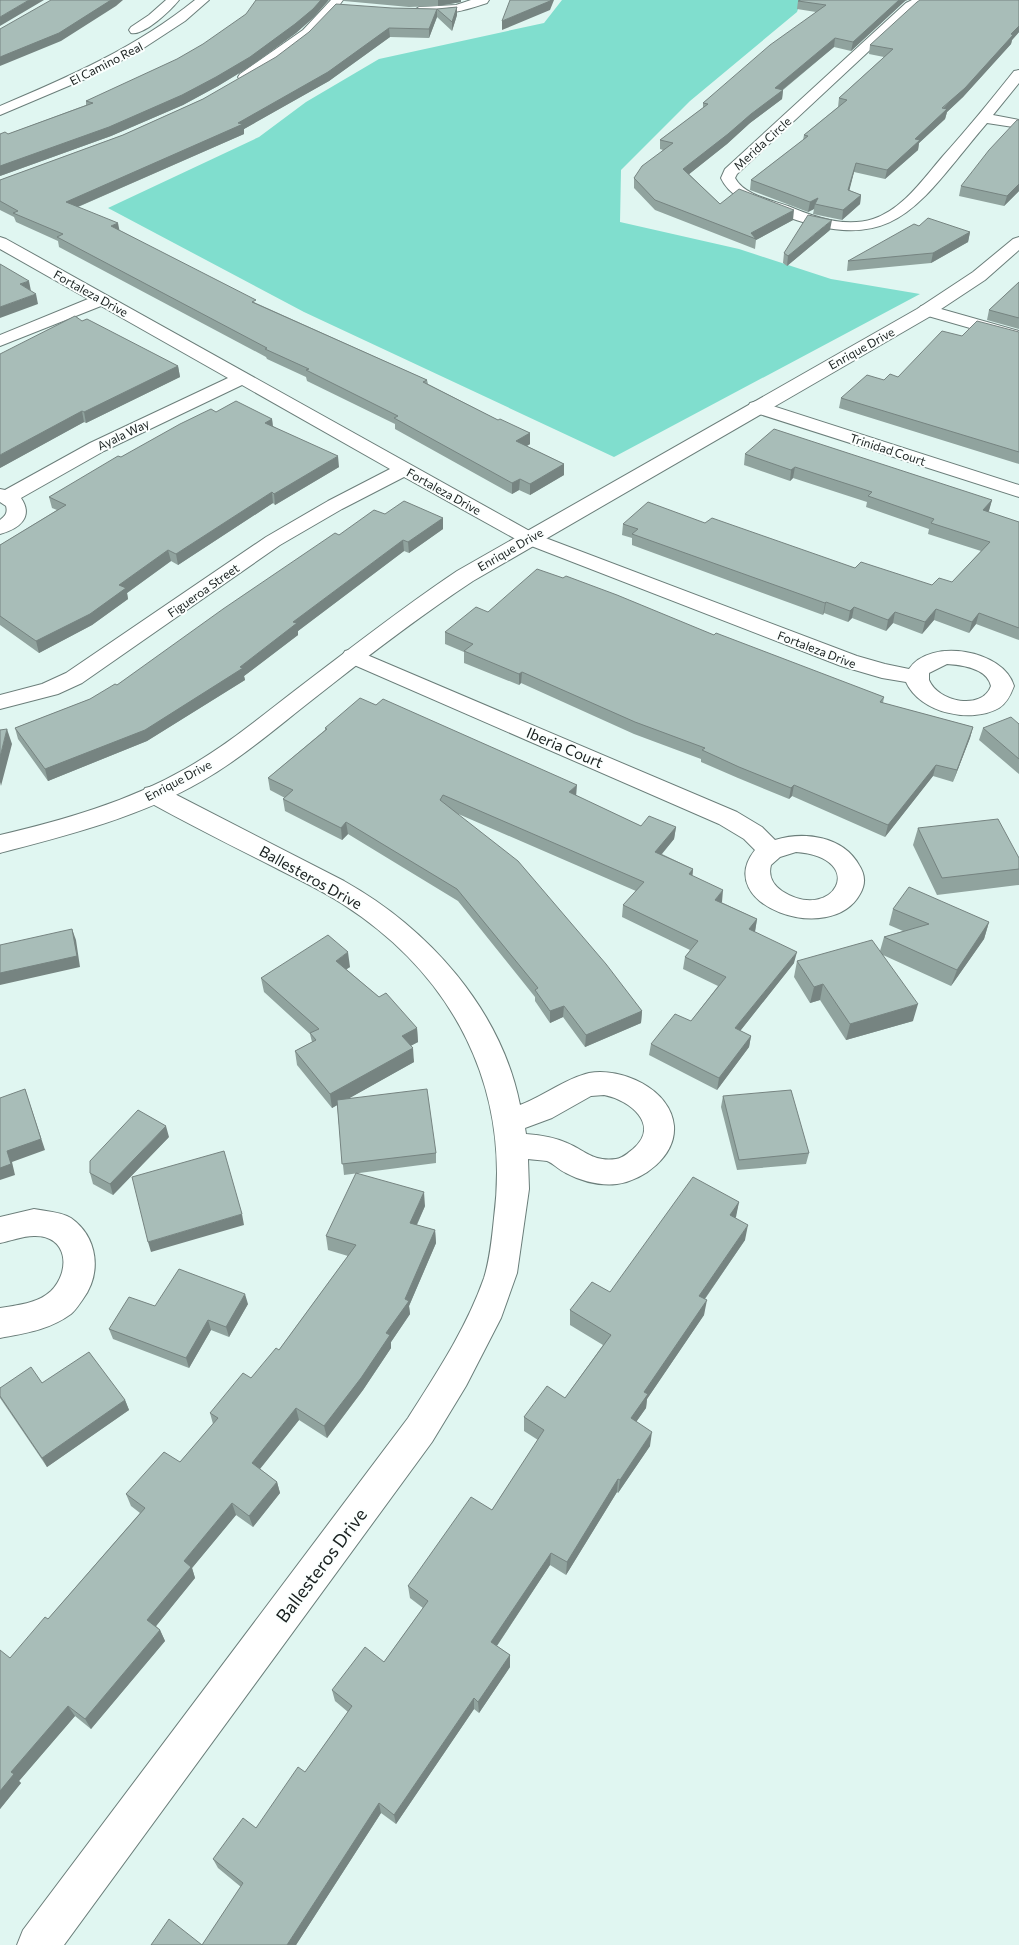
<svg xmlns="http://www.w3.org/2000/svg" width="1019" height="1945" font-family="Commissioner,sans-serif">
<rect width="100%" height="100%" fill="#e0f6f1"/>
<path fill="#80dece" d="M 562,0 L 801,0 L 797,12 L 690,101 L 621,170 L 620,222 L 739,249 L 831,279 L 920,294 L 614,457 L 304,312 L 108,208 L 259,137 L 306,102 L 379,59 L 544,23 Z"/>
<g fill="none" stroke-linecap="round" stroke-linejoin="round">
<g stroke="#6b7e7a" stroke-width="2">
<path id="street" d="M 331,0 L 343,0 C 319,35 285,58 250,80 L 240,80 L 238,77 L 240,74 L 303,30 Z
M 471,0 L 489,0 L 487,3 C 473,8 424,23 413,11 L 419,7 L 456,5 Z
M 912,0 L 928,0 L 914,9 L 737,174 L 735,178 C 744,195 771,200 788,206 C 814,217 845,228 873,219 C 903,209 923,179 943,156 C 968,128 991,100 1014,71 L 1019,70 L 1019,83 L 993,115 L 1019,120 L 1019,128 L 987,123 C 917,205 896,260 777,213 C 756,205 731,200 721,178 L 725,169 L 906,3 Z
M 0,237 L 6,239 L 535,534 L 857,656 L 885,664 L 909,669 C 930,637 1004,650 1014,686 C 1011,694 1007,703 999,708 C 971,724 920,713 906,682 L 882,678 L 841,666 L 521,542 L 404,477 L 342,509 L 280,545 L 82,683 L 58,694 L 0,709 L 0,695 L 42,684 L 66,673 L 266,537 L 328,501 L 390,469 L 242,385 L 104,451 L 21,498 C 34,517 19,529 0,534 L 0,520 C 5,516 8,513 6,506 L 0,502 L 0,489 L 5,490 L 90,443 L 228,378 L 101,306 L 0,346 L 0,335 L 88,299 L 0,249 ZM 947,664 C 962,665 987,668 991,686 C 982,711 938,702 929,680 L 929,673 Z
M 927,305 L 1019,331 L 1019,342 L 921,314 L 918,310 L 921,306 Z
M 757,401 L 1019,485 L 1019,497 L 750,411 L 748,407 L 750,403 Z
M 353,649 L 737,812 L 762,827 L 775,840 C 804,831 843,836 859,865 C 865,874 866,884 860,894 C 831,947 711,905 755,850 L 744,839 L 719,824 L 345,661 L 342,656 L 345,651 ZM 796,852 C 870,858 833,924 782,891 C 773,885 768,876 771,865 L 780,857 Z
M 154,786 L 163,788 L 344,881 C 428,928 501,1009 520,1105 C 544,1096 564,1079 589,1073 C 621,1067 671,1089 674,1126 C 676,1156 644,1180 617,1184 C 600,1186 581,1181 566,1173 C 559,1170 553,1163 547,1161 C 541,1160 534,1160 528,1159 L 529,1189 L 517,1273 L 501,1318 L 466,1386 L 432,1442 L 64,1945 L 17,1945 L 23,1930 L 408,1418 C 436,1374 466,1329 484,1278 C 490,1259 492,1238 494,1218 C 511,1088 454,976 344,905 C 323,891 299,880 276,868 C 232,846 188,824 145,800 L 142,794 L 145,788 ZM 604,1095 C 630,1100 661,1125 633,1149 C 628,1153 623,1158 616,1159 C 593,1162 586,1151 567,1143 C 554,1137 540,1135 526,1134 L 525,1128 L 552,1118 L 591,1096 Z
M 34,1209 C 45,1211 61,1212 71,1218 C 98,1237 102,1273 83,1299 C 80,1303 76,1310 71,1314 C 49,1330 26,1333 0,1338 L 0,1308 C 17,1305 37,1304 51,1291 C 71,1271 68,1235 34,1236 C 23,1236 10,1241 0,1243 L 0,1217 Z"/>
</g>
<g stroke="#6b7e7a" stroke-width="2">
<path id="secondary" d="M 166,0 L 179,0 C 171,10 144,36 131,33 L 129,30 L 131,27 L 149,15 Z
M 195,0 L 209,0 L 185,21 L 136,53 L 85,79 L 0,115 L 0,106 C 69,77 137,47 195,0 Z
M 1019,237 L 1019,250 L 985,280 L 929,317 L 473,581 C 417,618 364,659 312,700 C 276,728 242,758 202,781 C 140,817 69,835 0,853 L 0,835 C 64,820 127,802 185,769 C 223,748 258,719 293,692 C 347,651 400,609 457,571 L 917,309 L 973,272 L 1013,239 Z"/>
</g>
<use href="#street" fill="#fff" fill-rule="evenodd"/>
<use href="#secondary" fill="#fff" fill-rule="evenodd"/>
</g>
<path fill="#90a39e" d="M 344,0 L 461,0 L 461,2 L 438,6 L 409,7 L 344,1 Z
M 1019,0 L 1019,32 L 1012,40 L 1011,44 L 963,97 L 947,112 L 945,119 L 919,143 L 918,150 L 885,179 L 854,172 L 849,190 L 861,195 L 860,204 L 842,220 L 813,214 L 814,209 L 808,212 L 750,190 L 751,180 L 803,140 L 804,135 L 838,107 L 839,98 L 884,57 L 869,54 L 870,45 Z
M 798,1 L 905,1 L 851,51 L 834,47 L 783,90 L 782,99 L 750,123 L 727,144 L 689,174 L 720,204 L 793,220 L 756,240 L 755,249 L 655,210 L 634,188 L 634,178 L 663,150 L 660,149 L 660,140 L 703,108 L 703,103 L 816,12 L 797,9 Z
M 457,7 L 457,15 L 452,31 L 437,17 L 437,9 Z
M 392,8 L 437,9 L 437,17 L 429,38 L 390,37 L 329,81 L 244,129 L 244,134 L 78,207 L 119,230 L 256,303 L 427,380 L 428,384 L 498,420 L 530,433 L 530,444 L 527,446 L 564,464 L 564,475 L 530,495 L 519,490 L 512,494 L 395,429 L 395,424 L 307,381 L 306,377 L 267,359 L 266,357 L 59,247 L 58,241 L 16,222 L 14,217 L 0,210 L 0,180 L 123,135 L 203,99 Z
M 314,17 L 296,33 L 251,66 L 218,86 L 183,105 L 111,136 L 0,176 L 0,134 L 8,134 L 86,105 L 86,101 Z
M 961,186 L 1019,191 L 1004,206 L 959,196 Z
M 919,226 L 970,232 L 968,242 L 931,263 L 847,271 L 848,261 Z
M 830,230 L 787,266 L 783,263 L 784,253 Z
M 1019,282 L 1019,329 L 987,320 L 989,310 Z
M 82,321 L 178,366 L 180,377 L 86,423 L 84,422 L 0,468 Z
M 1019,332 L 1019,464 L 839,408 L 841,398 L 884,380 L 898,377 L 962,336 Z
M 216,412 L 272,419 L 273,426 L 339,467 L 275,505 L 273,503 L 178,565 L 171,561 L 127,593 L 128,599 L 92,625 L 39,653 L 0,625 L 0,626 L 0,545 L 57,510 L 52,508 L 49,497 L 121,457 Z
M 745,454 L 992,500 L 988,512 L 1019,522 L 1019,640 L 976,624 L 969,633 L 934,620 L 922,634 L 893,623 L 886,631 L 852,618 L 848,622 L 824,613 L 823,615 L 632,545 L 632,538 L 622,535 L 623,524 L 705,523 L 855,568 L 932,585 L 952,582 L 981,551 L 928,534 L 929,529 L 866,507 L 867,502 L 793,478 L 790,481 L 744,465 Z
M 385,514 L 443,518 L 443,529 L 409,553 L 404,551 L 298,631 L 298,635 L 244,676 L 245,680 L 147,741 L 48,781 L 18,739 L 15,728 L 90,699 L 117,685 L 339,535 Z
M 488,612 L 714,635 L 884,697 L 883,703 L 973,727 L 970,738 L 953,782 L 933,776 L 885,837 L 792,796 L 789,799 L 738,778 L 701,762 L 701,759 L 634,734 L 521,683 L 519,685 L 464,663 L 464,652 L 445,644 L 445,632 Z
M 1019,724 L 1019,774 L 979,740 L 983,728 Z
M 325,728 L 576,796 L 641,826 L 676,827 L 674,839 L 662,854 L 693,869 L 692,876 L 722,902 L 721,902 L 757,919 L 755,932 L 794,963 L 740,1031 L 751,1036 L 749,1047 L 717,1090 L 649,1055 L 651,1044 L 691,1021 L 718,986 L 683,969 L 685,957 L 690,950 L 622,917 L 623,905 L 636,891 L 456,813 L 642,1011 L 641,1023 L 585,1047 L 563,1017 L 550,1023 L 535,1001 L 535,997 L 458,901 L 348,834 L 342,840 L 285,811 L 283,799 L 285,798 L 270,790 L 268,778 L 325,730 Z
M 918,828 L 1019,858 L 1019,885 L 937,895 L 913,845 Z
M 893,909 L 989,922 L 984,939 L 951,986 L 883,955 L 913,1021 L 846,1040 L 820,1000 L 810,1003 L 794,977 L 797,961 L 880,951 L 884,937 L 903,931 L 889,925 Z
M 350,967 L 346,969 L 379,997 L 417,1028 L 418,1042 L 410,1046 L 414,1062 L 349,1098 L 436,1153 L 436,1163 L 344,1175 L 337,1105 L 332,1108 L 297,1065 L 295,1051 L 312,1042 L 310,1034 L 264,992 L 261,978 Z
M 723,1096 L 809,1153 L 806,1164 L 737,1170 L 721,1107 Z
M 169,1137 L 113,1195 L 93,1184 L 90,1173 Z
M 739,1202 L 735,1218 L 745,1240 L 705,1299 L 704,1315 L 647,1399 L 646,1408 L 636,1422 L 650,1446 L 618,1493 L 617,1492 L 566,1575 L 550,1565 L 497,1646 L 510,1655 L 510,1667 L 479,1713 L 474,1709 L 396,1824 L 381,1813 L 296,1945 L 202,1945 L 241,1887 L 218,1868 L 213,1859 L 256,1828 L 305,1772 L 348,1712 L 335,1701 L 332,1690 L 384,1662 L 423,1608 L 410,1598 L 408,1586 L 492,1510 L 538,1440 L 524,1431 L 524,1417 L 565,1398 L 603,1345 L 570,1325 L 570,1310 L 610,1292 Z
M 425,1206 L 417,1225 L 435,1230 L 436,1243 L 409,1306 L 410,1314 L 391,1342 L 391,1348 L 363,1390 L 327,1438 L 299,1420 L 260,1469 L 277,1482 L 280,1493 L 253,1527 L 236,1515 L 192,1568 L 195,1578 L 156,1626 L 160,1630 L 165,1641 L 91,1729 L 75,1716 L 19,1781 L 21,1783 L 0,1809 L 10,1658 L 48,1619 L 140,1513 L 131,1506 L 126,1494 L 180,1462 L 213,1424 L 210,1413 L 251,1378 L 279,1350 L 348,1256 L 328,1250 L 326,1236 Z
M 248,1304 L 229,1337 L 211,1330 L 189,1368 L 113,1339 L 109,1329 L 155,1306 Z
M 42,1383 L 125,1400 L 129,1410 L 47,1467 L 0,1398 L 0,1388 Z"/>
<path fill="#768481" d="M 29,0 L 44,0 L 0,26 L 0,17 Z
M 111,0 L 123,0 L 116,6 L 61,41 L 0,66 L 0,57 Z
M 321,0 L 329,0 L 314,17 L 296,33 L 251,66 L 218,86 L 183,105 L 111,136 L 0,176 L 0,166 Z
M 438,0 L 461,0 L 461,2 L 438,6 Z
M 551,0 L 554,0 L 550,10 L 502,30 L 502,21 Z
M 899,0 L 908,0 L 905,1 L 851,51 L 853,42 Z
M 457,7 L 457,15 L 452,31 L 452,22 Z
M 437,9 L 437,17 L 429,38 L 429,29 Z
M 1019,26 L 1019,32 L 1012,40 L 1011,44 L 963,97 L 947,112 L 945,119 L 919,143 L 918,150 L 885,179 L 887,170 Z
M 389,28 L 390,37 L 329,81 L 244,129 L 244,134 L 68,211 L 66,202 L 238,123 Z
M 835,38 L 834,47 L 782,90 L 783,90 L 782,99 L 750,123 L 727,144 L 683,179 L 683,169 L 775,88 Z
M 856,163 L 854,172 L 847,200 L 848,190 Z
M 1019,184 L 1019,191 L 1004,206 L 1007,196 Z
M 861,195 L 860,204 L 842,220 L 843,210 Z
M 818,198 L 815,204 L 814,209 L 808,212 L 810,202 Z
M 794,210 L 793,220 L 756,240 L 751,233 Z
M 832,220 L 830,230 L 787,266 L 788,256 Z
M 118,223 L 120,233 L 111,226 Z
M 970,232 L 968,242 L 931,263 L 933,253 Z
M 29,281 L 31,291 L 20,284 Z
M 36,294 L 38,304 L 0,318 L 0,307 Z
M 178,366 L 180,377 L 86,423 L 84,412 Z
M 82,411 L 84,422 L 0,468 L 0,455 Z
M 272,419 L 273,430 L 265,423 Z
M 530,433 L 530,444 L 516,452 L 516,441 Z
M 338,456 L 339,467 L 275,505 L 274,494 Z
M 564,464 L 564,475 L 530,495 L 530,484 Z
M 795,467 L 793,478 L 790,481 L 791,470 Z
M 520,479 L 519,490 L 512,494 L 512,483 Z
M 272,492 L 273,503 L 178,565 L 176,554 Z
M 992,500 L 989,511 L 980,521 L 983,510 Z
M 443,518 L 443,529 L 409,553 L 408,542 Z
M 403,540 L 404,551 L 298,631 L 298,635 L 244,676 L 245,680 L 147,741 L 48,781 L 45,769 L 240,667 L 293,622 Z
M 168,550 L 171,561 L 127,593 L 128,599 L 92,625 L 39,653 L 36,641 L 119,585 Z
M 826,602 L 824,613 L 823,615 L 825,603 Z
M 854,607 L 852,618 L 848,622 L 850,611 Z
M 936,609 L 934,620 L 922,634 L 925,622 Z
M 895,612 L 893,623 L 886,631 L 888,620 Z
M 979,613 L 976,624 L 969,633 L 972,622 Z
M 522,672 L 521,683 L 519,685 L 519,674 Z
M 973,727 L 970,738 L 953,782 L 957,770 Z
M 7,729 L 12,744 L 1,786 L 0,782 L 0,757 Z
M 936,765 L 933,776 L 885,837 L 888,825 Z
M 577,785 L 576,797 L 569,792 Z
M 794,785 L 792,796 L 789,799 L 791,788 Z
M 346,822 L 348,834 L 342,840 L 341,828 Z
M 676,827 L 674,839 L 654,863 L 655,852 Z
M 693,869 L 692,881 L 689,874 Z
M 723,890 L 722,902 L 713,911 L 715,900 Z
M 757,919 L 755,931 L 747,941 L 749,929 Z
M 989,922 L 984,939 L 951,986 L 957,970 Z
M 72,929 L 76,940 L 80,967 L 0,985 L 0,973 Z
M 348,952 L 350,967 L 338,975 L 336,961 Z
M 797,952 L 794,963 L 733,1040 L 735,1028 Z
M 823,984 L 820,1000 L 810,1003 L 814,987 Z
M 918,1004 L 913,1021 L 846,1040 L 850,1024 Z
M 564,1006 L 563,1017 L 550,1023 L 550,1011 Z
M 642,1011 L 641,1023 L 585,1047 L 586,1035 Z
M 417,1028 L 418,1042 L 403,1050 L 402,1036 Z
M 751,1036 L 749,1047 L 717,1090 L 719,1078 Z
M 413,1048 L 414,1062 L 332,1108 L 330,1094 Z
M 25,1089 L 45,1150 L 12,1162 L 15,1175 L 0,1180 L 0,1168 L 7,1151 Z
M 166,1126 L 169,1137 L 113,1195 L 110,1184 Z
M 424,1192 L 425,1206 L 411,1237 L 410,1223 Z
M 739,1202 L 736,1217 L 727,1230 L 730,1215 Z
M 242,1214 L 244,1225 L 151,1252 L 148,1242 Z
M 748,1225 L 745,1240 L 697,1310 L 699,1296 Z
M 435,1230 L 436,1243 L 409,1306 L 410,1314 L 391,1342 L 391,1348 L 363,1390 L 327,1438 L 324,1426 L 386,1333 L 405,1299 Z
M 245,1294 L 248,1304 L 229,1337 L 226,1327 Z
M 707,1300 L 704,1315 L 647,1399 L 646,1408 L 629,1432 L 631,1418 L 644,1392 Z
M 208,1320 L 211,1330 L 189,1368 L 186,1358 Z
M 125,1400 L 129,1410 L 47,1467 L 42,1458 Z
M 296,1408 L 299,1420 L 255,1475 L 252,1463 Z
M 652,1432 L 650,1446 L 618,1493 L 620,1480 Z
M 618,1479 L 617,1492 L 566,1575 L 567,1562 Z
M 277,1482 L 280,1493 L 253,1527 L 249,1516 Z
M 232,1503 L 236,1515 L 192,1568 L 195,1578 L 152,1631 L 147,1620 L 184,1561 Z
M 551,1553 L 550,1565 L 492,1653 L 491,1642 Z
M 160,1630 L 165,1641 L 91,1729 L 85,1719 Z
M 510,1655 L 510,1667 L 479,1713 L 478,1702 Z
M 474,1698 L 474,1709 L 396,1824 L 394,1815 Z
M 68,1706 L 75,1716 L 19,1781 L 21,1783 L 0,1809 L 0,1791 L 11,1772 Z
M 379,1803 L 381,1813 L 296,1945 L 287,1945 Z"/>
<path fill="#a8bdb8" stroke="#768481" d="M 0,0 L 29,0 L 0,17 Z
M 51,0 L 111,0 L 59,33 L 0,57 L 0,29 Z
M 256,0 L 321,0 L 313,9 L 295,24 L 250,57 L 216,77 L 182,95 L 109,127 L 0,166 L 0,134 L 5,132 L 8,134 L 93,103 L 86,101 L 177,59 L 203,44 L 246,14 Z
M 510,0 L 551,0 L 550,1 L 502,21 Z
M 801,0 L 899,0 L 853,42 L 835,38 L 775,88 L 783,90 L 751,114 L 728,134 L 683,169 L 720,204 L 739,189 L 794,210 L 751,233 L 756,239 L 655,200 L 634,178 L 642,166 L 673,143 L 660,140 L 708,104 L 703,103 L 770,45 L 826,5 L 798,1 Z
M 920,0 L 1019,0 L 1019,26 L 1011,34 L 1013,35 L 965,88 L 942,108 L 947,109 L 915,139 L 920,140 L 887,170 L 856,163 L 848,190 L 861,195 L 843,210 L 815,204 L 818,198 L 810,202 L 751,180 L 808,136 L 804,135 L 847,100 L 839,98 L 893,49 L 870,45 L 917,2 Z
M 336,4 L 392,8 L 437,9 L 429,29 L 389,28 L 328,72 L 238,123 L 243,124 L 66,202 L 118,223 L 111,226 L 256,300 L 252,302 L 427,380 L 423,382 L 498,420 L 500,419 L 530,433 L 516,441 L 564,464 L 530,484 L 520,479 L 512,483 L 394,418 L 398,416 L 306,370 L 309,369 L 265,349 L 267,348 L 57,237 L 63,234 L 13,213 L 18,211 L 0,201 L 0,180 L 123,135 L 203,99 L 276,57 L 309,32 Z
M 457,7 L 452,22 L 437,9 Z
M 1017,120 L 1019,120 L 1019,184 L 1007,196 L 961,186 L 989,150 Z
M 808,215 L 832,220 L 788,256 L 784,253 Z
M 928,218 L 970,232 L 933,253 L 848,261 L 914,224 L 919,226 Z
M 0,264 L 29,281 L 20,284 L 36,294 L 0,307 Z
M 1019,282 L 1019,318 L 989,310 Z
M 75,316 L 82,321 L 87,319 L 178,366 L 84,412 L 82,411 L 0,455 L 0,354 Z
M 977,321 L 1019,332 L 1019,452 L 841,398 L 867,375 L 884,380 L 890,374 L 898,377 L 942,331 L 962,336 Z
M 236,401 L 272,419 L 265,423 L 338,456 L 274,494 L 272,492 L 176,554 L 168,550 L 119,585 L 126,588 L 90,614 L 36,641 L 0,616 L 0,545 L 66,505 L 49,497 L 118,456 L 121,457 L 180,424 L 211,409 L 216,412 Z
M 774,429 L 992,500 L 983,510 L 1019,522 L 1019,628 L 979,613 L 972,622 L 936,609 L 925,622 L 895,612 L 888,620 L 854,607 L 850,611 L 826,602 L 825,603 L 632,534 L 638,529 L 623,524 L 648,502 L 705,523 L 712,518 L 855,568 L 861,562 L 932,585 L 939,578 L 952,582 L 990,542 L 931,523 L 934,519 L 868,496 L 872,492 L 795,467 L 791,470 L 745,454 Z
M 404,501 L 443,518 L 408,542 L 403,540 L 293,622 L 297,623 L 240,667 L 243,668 L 145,730 L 45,769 L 15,728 L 90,699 L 115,684 L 117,685 L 223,609 L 335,533 L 339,535 L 374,510 L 385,514 Z
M 537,569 L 563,578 L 566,576 L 617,595 L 714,635 L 716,633 L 884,697 L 880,702 L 973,727 L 957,770 L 936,765 L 888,825 L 794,785 L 791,788 L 739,767 L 702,750 L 705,748 L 635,722 L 522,672 L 519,674 L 464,651 L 473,644 L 445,632 L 476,607 L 488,612 Z
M 360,698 L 376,705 L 383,699 L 577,785 L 569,792 L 641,826 L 649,816 L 676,827 L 655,852 L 693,869 L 689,874 L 723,890 L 715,900 L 757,919 L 749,929 L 797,952 L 735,1028 L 751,1036 L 719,1078 L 651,1044 L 675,1014 L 691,1021 L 726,977 L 685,957 L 698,941 L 623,905 L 644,882 L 443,795 L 440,800 L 518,861 L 606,964 L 642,1011 L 586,1035 L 564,1006 L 550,1011 L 535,990 L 538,988 L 457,889 L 346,822 L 341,828 L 283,799 L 293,790 L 268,778 L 327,729 L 325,728 Z
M 1011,717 L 1019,724 L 1019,759 L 983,728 Z
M 7,729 L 0,757 L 0,730 Z
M 998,819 L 1019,858 L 1019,869 L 942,878 L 918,828 Z
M 909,887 L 989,922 L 957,970 L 884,937 L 929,924 L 893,909 Z
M 72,929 L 77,956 L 0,973 L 0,945 Z
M 328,935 L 348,952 L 336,961 L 379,997 L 386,993 L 417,1028 L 402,1036 L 413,1048 L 330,1094 L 295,1051 L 316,1040 L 310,1033 L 319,1029 L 261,978 Z
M 872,940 L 918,1004 L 850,1024 L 823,984 L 814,987 L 797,961 Z
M 25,1089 L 41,1139 L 7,1151 L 11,1164 L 0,1168 L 0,1098 Z
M 427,1089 L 436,1153 L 342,1164 L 337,1100 Z
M 791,1090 L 809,1153 L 739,1160 L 723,1096 Z
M 138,1110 L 166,1126 L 110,1184 L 90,1173 L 90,1161 Z
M 224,1151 L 242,1214 L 148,1242 L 132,1177 Z
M 356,1173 L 424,1192 L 410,1223 L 435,1230 L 405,1299 L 409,1301 L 386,1333 L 390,1335 L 361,1378 L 324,1426 L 296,1408 L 252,1463 L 277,1482 L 249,1516 L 232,1503 L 184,1561 L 191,1567 L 147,1620 L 160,1630 L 85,1719 L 68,1706 L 11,1772 L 14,1774 L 0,1791 L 0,1650 L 10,1658 L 45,1617 L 48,1619 L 145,1508 L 126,1494 L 164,1452 L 180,1462 L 218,1418 L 210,1413 L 243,1373 L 251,1378 L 276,1348 L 279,1350 L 356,1245 L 326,1236 Z
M 693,1177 L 739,1202 L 730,1215 L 748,1225 L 699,1296 L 707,1300 L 644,1392 L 648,1394 L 631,1418 L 652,1432 L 620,1480 L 618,1479 L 567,1562 L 551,1553 L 491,1642 L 510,1655 L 478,1702 L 474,1698 L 394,1815 L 379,1803 L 287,1945 L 202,1945 L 243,1883 L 213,1859 L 243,1818 L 256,1828 L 298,1767 L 305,1772 L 352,1706 L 332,1690 L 365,1647 L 384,1662 L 428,1601 L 408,1586 L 471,1497 L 492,1510 L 544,1430 L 524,1417 L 547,1386 L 565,1398 L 611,1335 L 570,1310 L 592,1282 L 610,1292 Z
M 179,1269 L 245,1294 L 226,1327 L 208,1320 L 186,1358 L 109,1329 L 129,1297 L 155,1306 Z
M 89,1352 L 125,1400 L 42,1458 L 0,1396 L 0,1388 L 31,1367 L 42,1383 Z
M 169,1919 L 202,1945 L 151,1945 Z"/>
<g text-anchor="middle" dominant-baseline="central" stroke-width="4" stroke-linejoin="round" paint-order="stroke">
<g font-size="12" fill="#19201f" stroke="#fbfffe">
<text transform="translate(106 63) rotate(-27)">El Camino Real</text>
<text transform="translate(762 143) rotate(-42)">Merida Circle</text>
<text transform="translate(91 293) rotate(29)">Fortaleza Drive</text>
<text transform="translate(861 348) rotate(-29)">Enrique Drive</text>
<text transform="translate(123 434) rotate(-26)">Ayala Way</text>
<text transform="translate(888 449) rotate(18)">Trinidad Court</text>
<text transform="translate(444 491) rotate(29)">Fortaleza Drive</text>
<text transform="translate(510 549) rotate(-30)">Enrique Drive</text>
<text transform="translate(203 590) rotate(-35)">Figueroa Street</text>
<text transform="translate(817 649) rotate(21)">Fortaleza Drive</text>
<text transform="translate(178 780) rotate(-28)">Enrique Drive</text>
</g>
<g font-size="15" fill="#19201f" stroke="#fbfffe">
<text transform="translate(565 747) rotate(23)">Iberia Court</text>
<text transform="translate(311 877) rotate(29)">Ballesteros Drive</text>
</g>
<g font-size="18" fill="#19201f" stroke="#fbfffe">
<text transform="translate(321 1565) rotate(-53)">Ballesteros Drive</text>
</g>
</g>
</svg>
